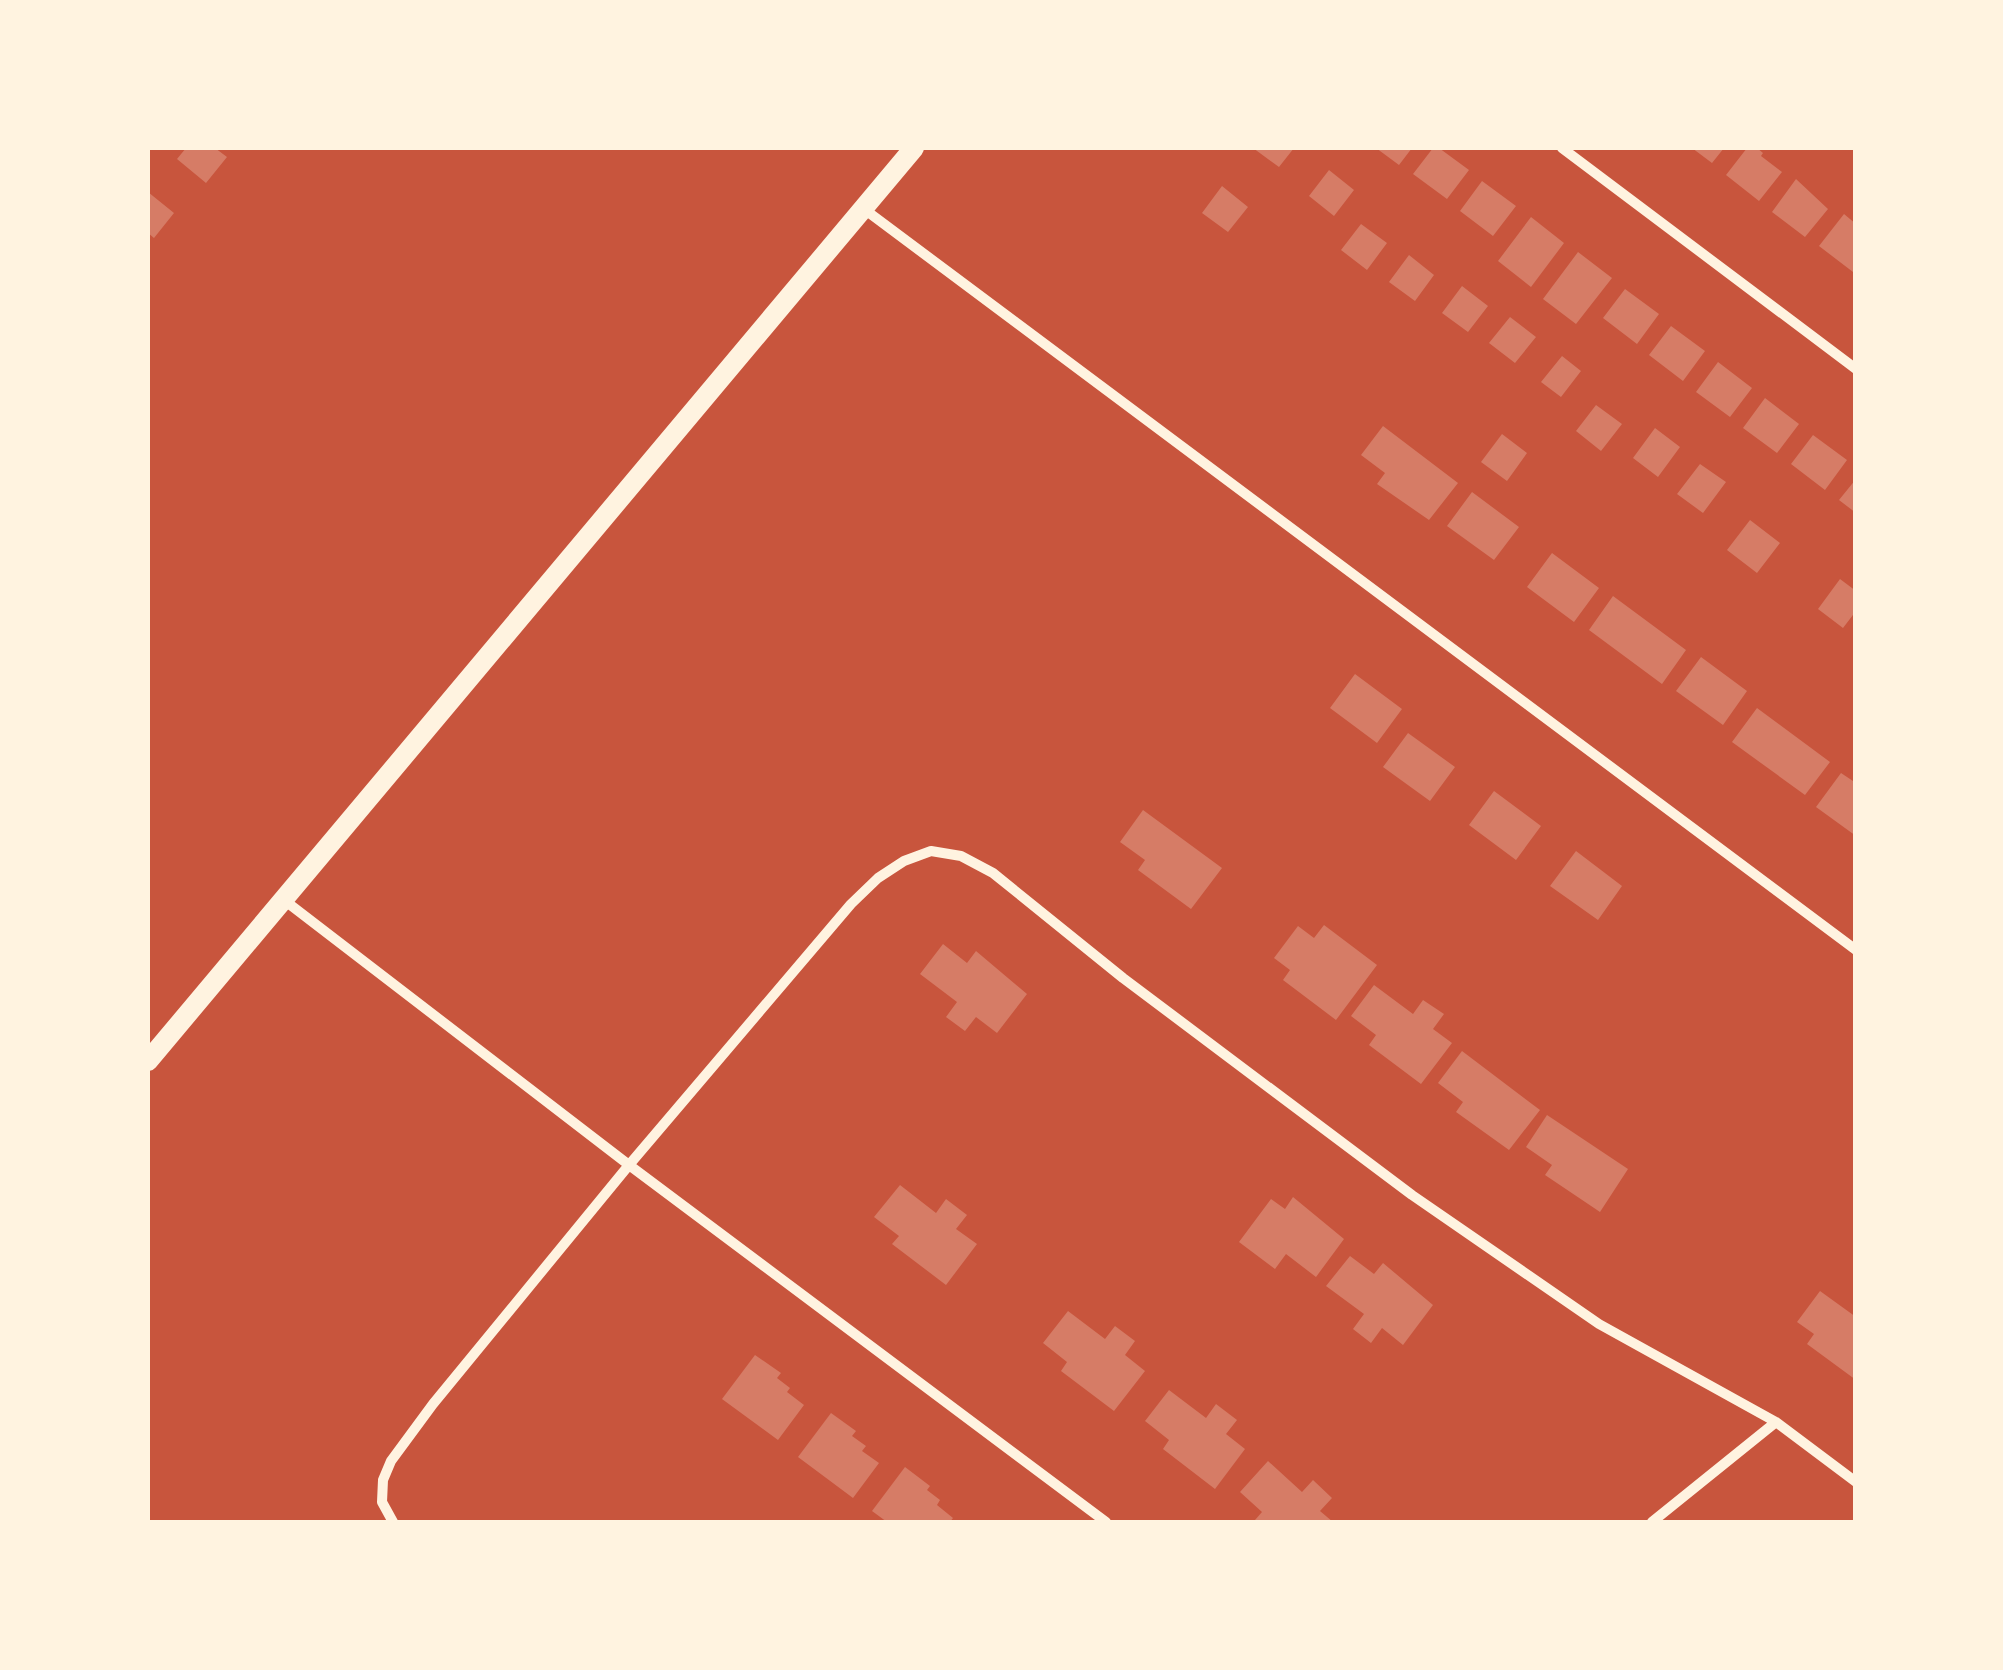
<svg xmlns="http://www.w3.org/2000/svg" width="2003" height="1670" font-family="'Archivo Narrow',sans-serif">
<rect width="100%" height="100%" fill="#c8553d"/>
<path fill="#d67c66" d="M 186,148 L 215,148 L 227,157 L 206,183 L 177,159 Z
M 1253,148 L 1294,148 L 1279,167 Z
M 1376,148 L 1412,148 L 1399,165 Z
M 1433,148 L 1439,148 L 1469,170 L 1447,199 L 1413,174 Z
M 1692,148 L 1724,148 L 1712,163 Z
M 1747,148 L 1757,148 L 1763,153 L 1761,156 L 1782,172 L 1759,201 L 1726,175 Z
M 1329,170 L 1354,190 L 1334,216 L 1309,196 Z
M 1796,179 L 1828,209 L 1805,237 L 1772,212 Z
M 1482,181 L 1516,206 L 1493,236 L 1460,211 Z
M 1222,186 L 1248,207 L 1228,232 L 1202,213 Z
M 148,192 L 174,213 L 154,238 L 148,233 Z
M 1844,214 L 1856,224 L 1853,272 L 1819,246 Z
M 1531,217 L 1564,243 L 1531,287 L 1498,261 Z
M 1361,224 L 1387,243 L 1367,270 L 1341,250 Z
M 1578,252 L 1612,278 L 1576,324 L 1543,299 Z
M 1409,255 L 1434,275 L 1415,301 L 1389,282 Z
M 1462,286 L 1488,306 L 1468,332 L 1442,313 Z
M 1625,289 L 1659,314 L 1637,344 L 1603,318 Z
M 1510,317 L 1536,337 L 1515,363 L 1489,343 Z
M 1671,326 L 1705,351 L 1683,381 L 1649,355 Z
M 1562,356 L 1581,371 L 1561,397 L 1541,382 Z
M 1718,362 L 1752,388 L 1730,417 L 1696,392 Z
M 1765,398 L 1799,424 L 1777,453 L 1743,428 Z
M 1596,405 L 1622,424 L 1601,451 L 1576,431 Z
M 1383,426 L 1458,483 L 1429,520 L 1377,484 L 1385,473 L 1361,455 Z
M 1655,428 L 1680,447 L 1658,477 L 1633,458 Z
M 1502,434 L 1527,453 L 1507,481 L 1481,462 Z
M 1813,435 L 1847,460 L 1825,490 L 1791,464 Z
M 1700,464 L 1726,482 L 1703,513 L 1677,494 Z
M 1856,479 L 1856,513 L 1839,500 Z
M 1472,492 L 1519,527 L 1494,560 L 1447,526 Z
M 1750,520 L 1780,543 L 1757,573 L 1727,550 Z
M 1552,553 L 1599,588 L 1574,622 L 1527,587 Z
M 1840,579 L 1856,591 L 1856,611 L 1843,628 L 1818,609 Z
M 1613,596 L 1686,650 L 1662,684 L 1589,630 Z
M 1701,657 L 1747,691 L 1723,725 L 1676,691 Z
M 1355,674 L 1402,709 L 1377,743 L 1330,708 Z
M 1757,708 L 1830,762 L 1805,795 L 1732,742 Z
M 1408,733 L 1455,767 L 1430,801 L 1383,767 Z
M 1841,773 L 1856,783 L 1856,836 L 1816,807 Z
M 1494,791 L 1541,826 L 1516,860 L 1469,825 Z
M 1143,810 L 1222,868 L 1191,909 L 1138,870 L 1145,860 L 1120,842 Z
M 1576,851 L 1622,886 L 1598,920 L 1550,886 Z
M 1324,925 L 1377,965 L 1336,1020 L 1283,980 L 1290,970 L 1274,958 L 1298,926 L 1314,938 Z
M 943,944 L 967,963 L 976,951 L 1027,994 L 997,1033 L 976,1017 L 965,1031 L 946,1017 L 957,1002 L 920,974 Z
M 1374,985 L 1413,1014 L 1423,1000 L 1444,1014 L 1433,1029 L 1452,1043 L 1421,1084 L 1369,1045 L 1376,1035 L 1351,1016 Z
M 1462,1051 L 1540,1110 L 1509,1150 L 1456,1112 L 1463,1102 L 1438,1083 Z
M 1547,1115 L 1628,1169 L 1600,1212 L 1545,1175 L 1552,1165 L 1526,1147 Z
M 900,1185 L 936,1213 L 946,1199 L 967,1215 L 956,1229 L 977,1244 L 946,1285 L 892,1244 L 899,1236 L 874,1217 Z
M 1293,1197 L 1344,1239 L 1316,1277 L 1286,1254 L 1275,1269 L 1239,1242 L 1271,1199 L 1285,1209 Z
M 1350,1256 L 1374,1274 L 1383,1263 L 1433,1305 L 1403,1345 L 1382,1328 L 1371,1343 L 1353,1329 L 1364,1314 L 1326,1286 Z
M 1820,1291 L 1856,1317 L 1856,1380 L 1807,1344 L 1814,1334 L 1797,1322 Z
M 1068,1311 L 1105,1339 L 1115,1326 L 1135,1341 L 1125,1355 L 1145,1371 L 1114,1411 L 1061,1371 L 1067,1362 L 1043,1343 Z
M 755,1355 L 781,1373 L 777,1378 L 790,1388 L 787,1392 L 804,1405 L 778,1440 L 722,1399 Z
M 1169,1390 L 1206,1418 L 1216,1404 L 1237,1420 L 1226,1434 L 1245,1449 L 1215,1489 L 1163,1449 L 1169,1440 L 1145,1421 Z
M 831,1413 L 856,1431 L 852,1436 L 866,1446 L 862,1451 L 879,1463 L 853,1498 L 798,1457 Z
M 1268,1461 L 1302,1492 L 1313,1480 L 1332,1498 L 1320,1511 L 1333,1522 L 1255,1520 L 1262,1512 L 1240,1492 Z
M 905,1467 L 930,1486 L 927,1490 L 940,1500 L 937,1505 L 953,1518 L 950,1522 L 887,1522 L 872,1511 Z"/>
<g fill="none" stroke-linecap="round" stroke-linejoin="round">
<path stroke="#fff3e0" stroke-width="10" d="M 1562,148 L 1856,369
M 864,209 L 1856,950
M 284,900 L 629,1165 L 1106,1522
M 393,1522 L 382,1502 L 383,1480 L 391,1461 L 433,1404 L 629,1165 L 851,904 L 878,878 L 904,861 L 931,851 L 961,856 L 993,873 L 1123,978 L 1412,1195 L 1599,1324 L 1776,1422 L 1856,1482
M 1652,1522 L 1776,1422"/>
<path stroke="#fff3e0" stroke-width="20" d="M 148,1061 L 914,148"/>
</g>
<rect width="2003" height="1670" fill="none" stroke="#fff3e0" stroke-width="300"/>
</svg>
